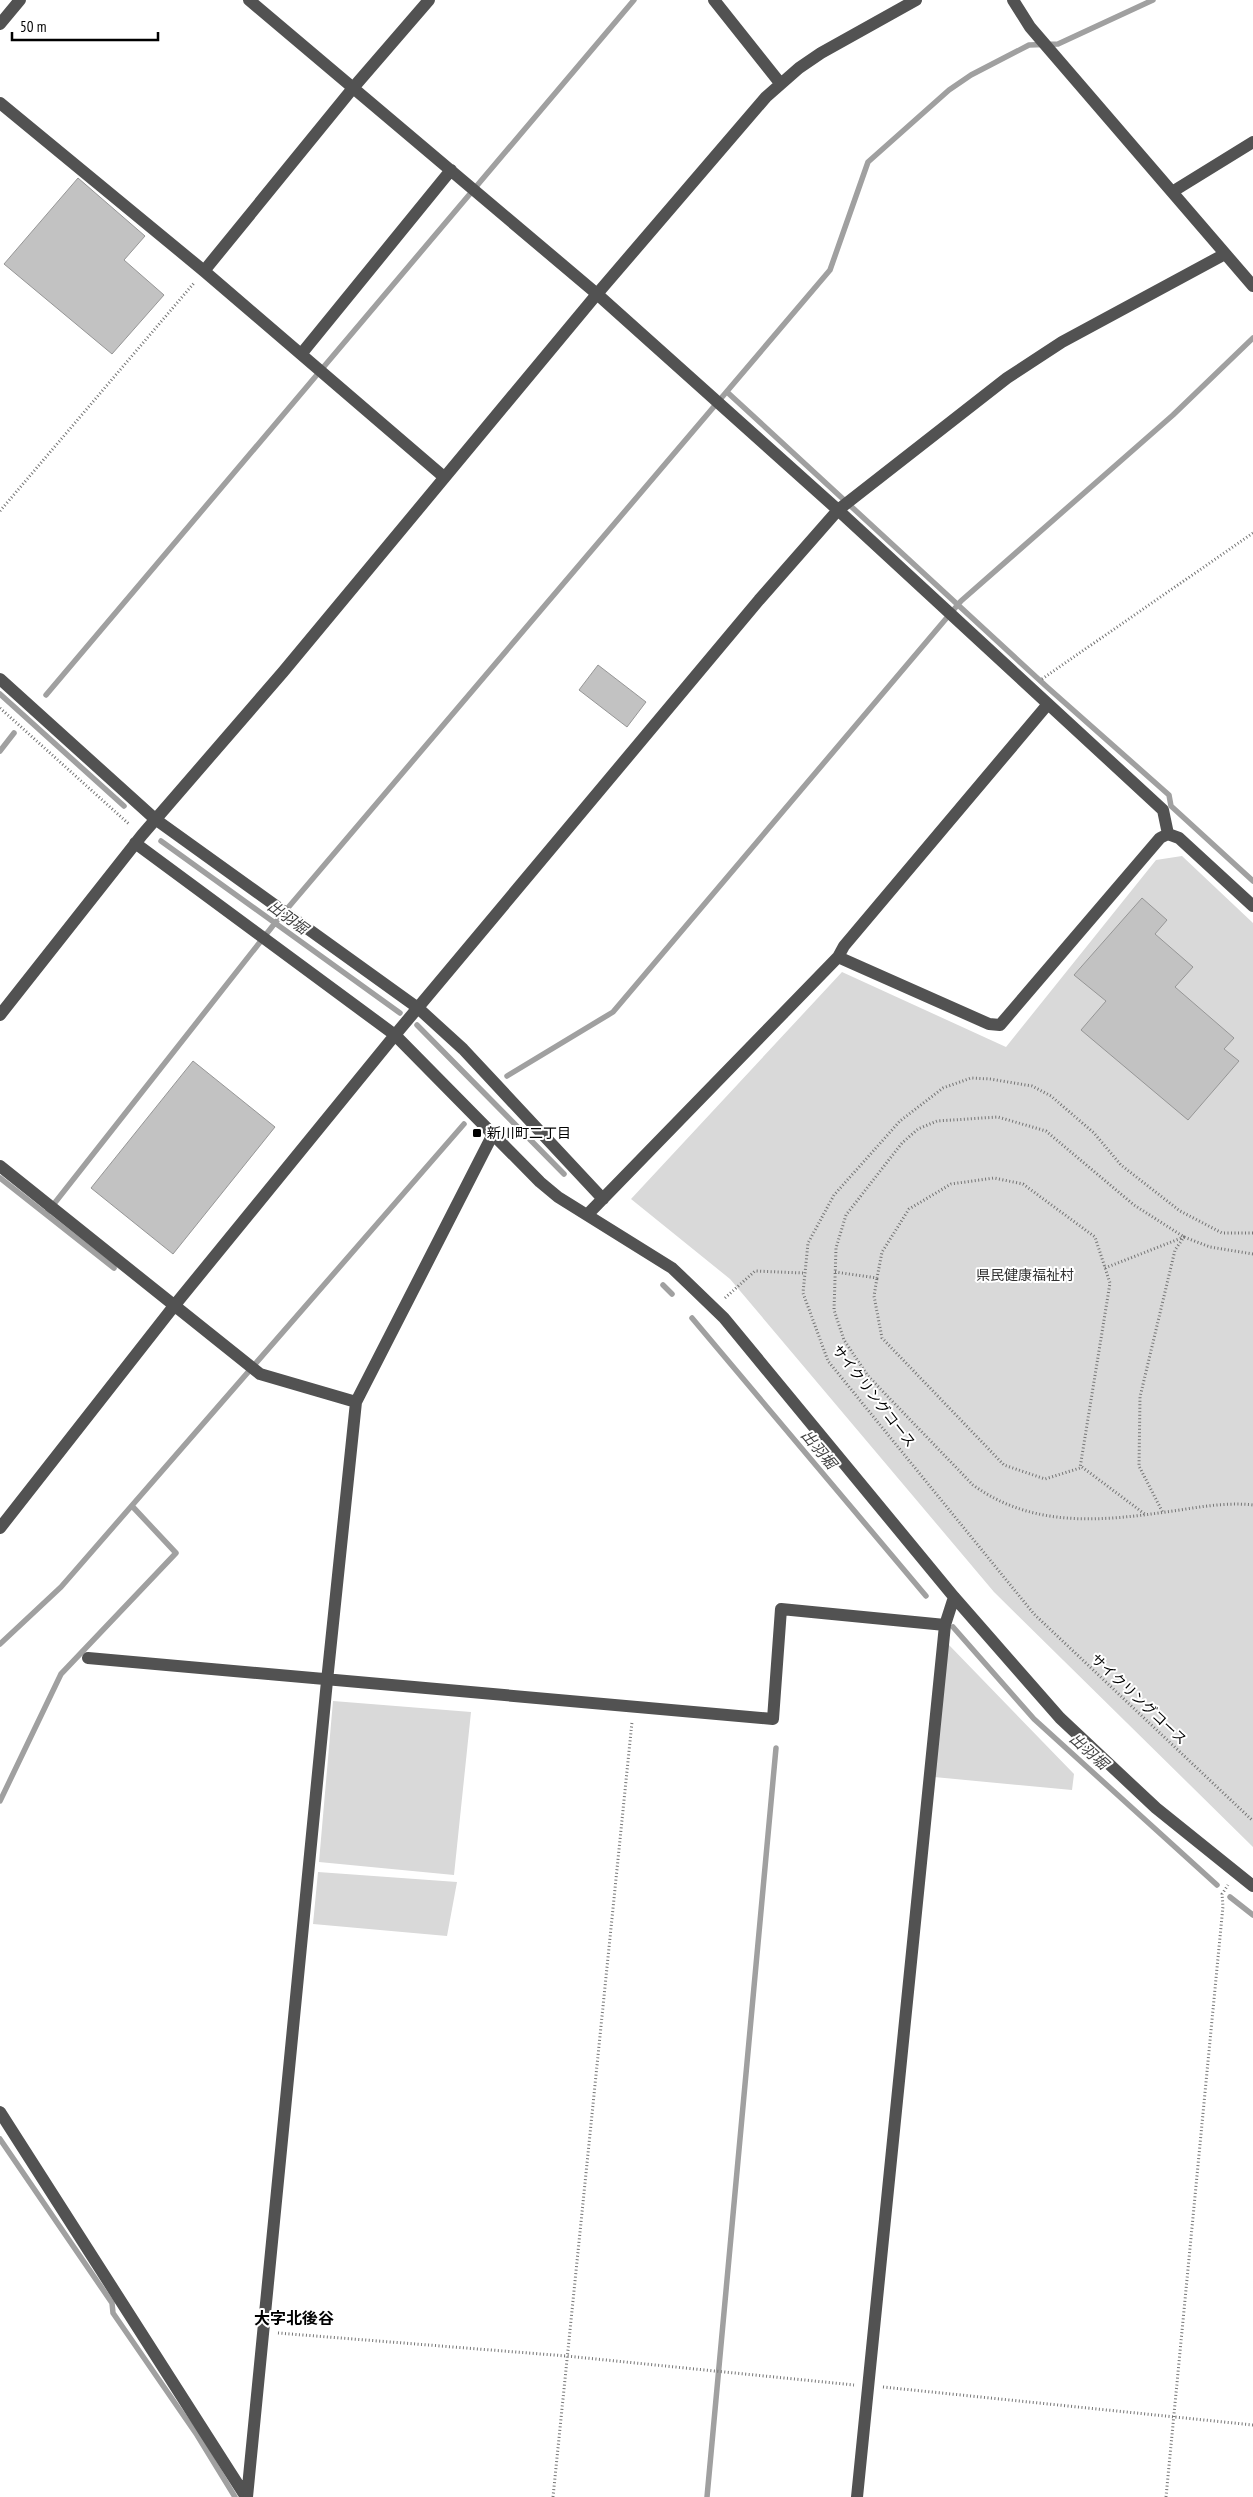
<svg xmlns="http://www.w3.org/2000/svg" width="1253" height="2497" font-family="'PT Sans Narrow','Noto Sans JP',sans-serif">
<rect width="100%" height="100%" fill="#fff"/>
<path fill="#d9d9d9" d="M 1182,856 L 1253,923 L 1253,1847 L 994,1592 L 730,1279 L 631,1199 L 842,972 L 1006,1047 L 1156,860 Z
M 948,1644 L 1074,1774 L 1072,1790 L 934,1777 Z
M 333,1701 L 471,1712 L 454,1875 L 319,1862 Z
M 318,1872 L 457,1882 L 447,1936 L 313,1924 Z"/>
<g fill="none" stroke-linecap="round" stroke-linejoin="round">
<path stroke="#a0a0a0" stroke-width="5.5" d="M 727,392 L 1047,687 L 1169,795 L 1171,806 L 1253,881
M 0,694 L 124,806
M 46,695 L 634,0
M 0,751 L 14,733
M 161,841 L 400,1013
M 417,1025 L 564,1174
M 507,1076 L 613,1012 L 961,601 L 1173,415 L 1253,338
M 0,1178 L 114,1268
M 46,1214 L 275,923 L 830,270 L 868,162 L 949,90 L 971,75 L 1029,45 L 1058,44 L 1153,0
M 663,1285 L 672,1294
M 692,1318 L 926,1596
M 953,1627 L 1034,1719 L 1217,1885
M 0,1644 L 61,1587 L 464,1124
M 0,1801 L 61,1674 L 176,1553 L 132,1506
M 1230,1897 L 1253,1915
M 0,2139 L 112,2303 L 113,2313 L 197,2435 L 235,2497
M 707,2497 L 776,1748"/>
</g>
<path fill="#c2c2c2" stroke="#969696" d="M 78,178 L 145,236 L 124,260 L 164,295 L 112,354 L 4,264 Z
M 598,665 L 646,702 L 627,727 L 579,690 Z
M 1142,898 L 1167,920 L 1155,934 L 1193,967 L 1175,987 L 1234,1038 L 1224,1049 L 1239,1061 L 1188,1120 L 1081,1030 L 1106,1001 L 1074,975 Z
M 193,1061 L 275,1127 L 173,1254 L 91,1188 Z"/>
<g fill="none" stroke-linecap="round" stroke-linejoin="round">
<path stroke="#747474" stroke-width="3" stroke-dasharray="1 2.5" stroke-linecap="butt" d="M 0,511 L 194,283
M 1042,679 L 1253,533
M 0,708 L 130,825
M 1253,1233 L 1222,1233 L 1180,1211 L 1121,1165 L 1094,1133 L 1051,1096 L 1032,1086 L 990,1079 L 971,1078 L 943,1088 L 900,1121 L 834,1195 L 808,1243 L 803,1293 L 828,1361 L 1034,1614 L 1253,1821
M 1253,1254 L 1210,1247 L 1184,1237 L 1134,1205 L 1046,1131 L 998,1117 L 937,1121 L 918,1129 L 902,1143 L 846,1215 L 836,1248 L 834,1310 L 844,1340 L 868,1376 L 973,1485 C 1034,1529 1103,1521 1173,1511 C 1200,1507 1226,1502 1253,1505
M 1105,1268 L 1184,1237 L 1175,1250 L 1140,1397 L 1139,1466 L 1163,1513
M 835,1272 L 877,1278 L 882,1252 L 909,1209 L 951,1184 L 994,1178 L 1023,1184 L 1095,1237 L 1110,1283 L 1080,1468 L 1045,1479 L 1004,1465 L 882,1338 L 874,1296 L 877,1278
M 725,1298 L 755,1271 L 803,1273
M 1082,1467 L 1146,1515
M 278,2333 L 566,2356 L 854,2385
M 883,2387 L 1253,2425
M 553,2497 L 632,1722
M 1166,2497 L 1223,1906 L 1222,1894 L 1228,1885"/>
<path stroke="#525252" stroke-width="12" d="M 249,0 L 597,294 L 838,510 L 1163,810 L 1168,834
M 714,0 L 780,83
M 1013,0 L 1030,27 L 1253,286
M 0,24 L 20,0
M 0,103 L 204,271 L 444,477
M 1172,192 L 1253,142
M 204,271 L 353,88 L 429,0
M 302,353 L 451,170
M 0,679 L 155,819 L 418,1008 L 463,1049 L 603,1199
M 135,843 L 395,1035 L 540,1182 L 558,1197 L 672,1268 L 695,1290 L 724,1318 L 954,1597 L 1060,1718 L 1156,1808 L 1253,1886
M 838,957 L 844,946 L 1048,704
M 0,1015 L 142,835 L 283,672 L 597,294 L 766,97 L 799,68 L 821,53 L 916,0
M 0,1166 L 260,1374 L 356,1402
M 588,1214 L 838,957 L 989,1024 L 1000,1025 L 1160,838 L 1168,834 L 1179,838 L 1253,906
M 0,1528 L 174,1306 L 395,1035 L 759,600 L 838,510 L 1007,378 L 1062,342 L 1225,254
M 88,1658 L 773,1719 L 781,1609 L 945,1625
M 0,2112 L 246,2497
M 247,2497 L 327,1681 L 356,1402 L 493,1134
M 857,2497 L 945,1625 L 954,1597"/>
</g>
<rect fill="#000" stroke="#fff" stroke-width="2" x="472" y="1128" width="10" height="10" rx="2.5"/>
<g text-anchor="middle" dominant-baseline="central" stroke-width="4" stroke-linejoin="round" paint-order="stroke">
<g font-size="14" fill="#000" stroke="#fff" text-anchor="start">
<text x="487" y="1133">新川町二丁目</text>
</g>
<g font-size="14" fill="#303030" stroke="#fff">
<text x="1025" y="1275">県民健康福祉村</text>
</g>
<g font-size="14" fill="#000" stroke="#fff">
<text transform="translate(874 1396) rotate(52)">サイクリングコース</text>
<text transform="translate(1139 1699) rotate(43)">サイクリングコース</text>
</g>
<g font-size="15" font-style="italic" fill="#414141" stroke="#fff">
<text transform="translate(288 917) rotate(36)">出羽堀</text>
<text transform="translate(819 1449) rotate(50)">出羽堀</text>
<text transform="translate(1089 1751) rotate(42)">出羽堀</text>
</g>
<g font-size="16" font-weight="bold" fill="#000" stroke="#fff">
<text x="294" y="2318">大字北後谷</text>
</g>
</g>
<path d="M12 32v8h146v-8" fill="none" stroke="#000000" stroke-width="2.5"/>
<text x="20" y="32" font-size="15" fill="#000000" stroke="#ffffff" stroke-width="4" paint-order="stroke">50 m</text>
</svg>
